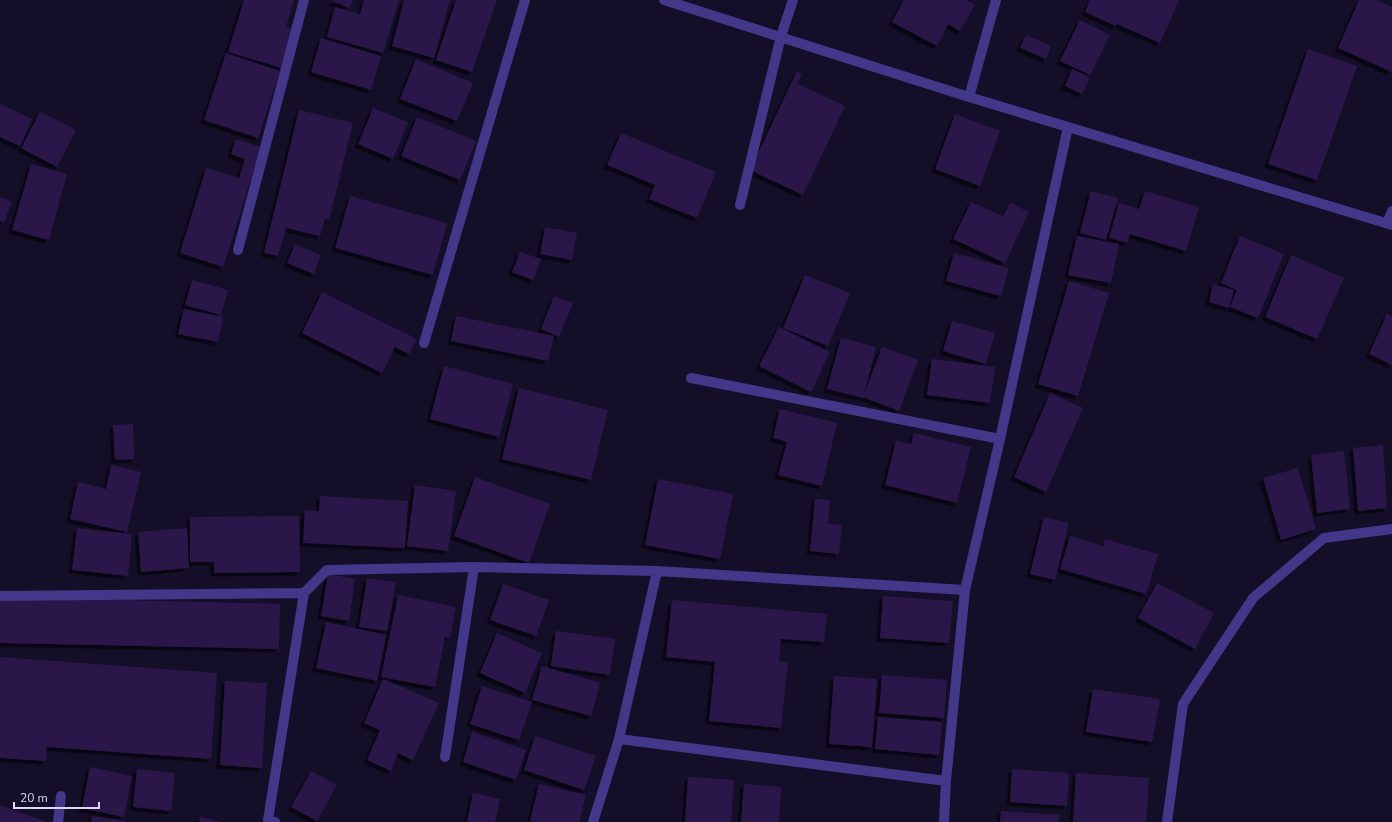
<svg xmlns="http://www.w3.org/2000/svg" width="1392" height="822" font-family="'Nunito Sans',sans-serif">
<defs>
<filter id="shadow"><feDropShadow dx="-3.5" dy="3.5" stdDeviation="0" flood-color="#0009"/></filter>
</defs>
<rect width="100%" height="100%" fill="#150e28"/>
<path fill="#29194a" filter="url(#shadow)" d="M 244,0 L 294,0 L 286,27 L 294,29 L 282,68 L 228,52 Z
M 330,0 L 353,0 L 349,8 Z
M 364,0 L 399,0 L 383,53 L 327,37 L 335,7 L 360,14 Z
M 404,0 L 450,0 L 434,58 L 392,46 Z
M 456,0 L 497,0 L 472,72 L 436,60 Z
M 904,0 L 966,0 L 975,5 L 960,31 L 948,24 L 937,46 L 892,22 Z
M 1090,0 L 1179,0 L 1160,43 L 1117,24 L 1116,26 L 1085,12 Z
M 1359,0 L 1376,0 L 1392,7 L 1392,72 L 1338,48 Z
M 1080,20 L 1110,35 L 1090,75 L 1060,61 Z
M 1026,35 L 1051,46 L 1046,59 L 1020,48 Z
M 321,38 L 381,56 L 371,90 L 311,72 Z
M 1308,49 L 1357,66 L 1317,180 L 1268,164 Z
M 226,53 L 280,71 L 258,138 L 204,120 Z
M 416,59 L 473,83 L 457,121 L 400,99 Z
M 1072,69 L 1090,77 L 1082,94 L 1065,86 Z
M 797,71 L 802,74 L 798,84 L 845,106 L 803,195 L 750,170 Z
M 0,104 L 32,119 L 20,146 L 0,137 Z
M 373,108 L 408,122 L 393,159 L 358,144 Z
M 299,110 L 353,123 L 329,220 L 325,219 L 320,236 L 286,228 L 278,256 L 264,253 Z
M 40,112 L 76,130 L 57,167 L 21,148 Z
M 955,114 L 1000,131 L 980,186 L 935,169 Z
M 417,117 L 476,141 L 460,180 L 401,156 Z
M 621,133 L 716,172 L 697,218 L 649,199 L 655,185 L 607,165 Z
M 236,139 L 261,147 L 223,267 L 180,253 L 206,168 L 239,178 L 245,159 L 231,154 Z
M 31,164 L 67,174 L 49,240 L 12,230 Z
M 1091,191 L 1118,198 L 1106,240 L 1080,233 Z
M 1145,191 L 1199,207 L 1186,251 L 1130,234 L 1127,243 L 1109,238 L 1119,203 L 1139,209 Z
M 350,196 L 447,223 L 433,275 L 335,248 Z
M 0,197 L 12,202 L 4,223 L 0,221 Z
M 971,202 L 1003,216 L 1010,203 L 1029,212 L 1005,263 L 953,239 Z
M 545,227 L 577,233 L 572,260 L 540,254 Z
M 1077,236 L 1119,244 L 1111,283 L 1068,275 Z
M 1240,236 L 1284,254 L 1258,318 L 1230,307 L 1237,290 L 1221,283 Z
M 295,244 L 321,255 L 314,274 L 287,263 Z
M 520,252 L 541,259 L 533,280 L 512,272 Z
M 954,253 L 1009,268 L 1001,296 L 946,281 Z
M 1291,255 L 1344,278 L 1317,339 L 1265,317 Z
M 805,275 L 850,293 L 828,346 L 783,328 Z
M 192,280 L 228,290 L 221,315 L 185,305 Z
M 1069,281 L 1109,293 L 1078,396 L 1038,384 Z
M 1213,284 L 1234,290 L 1229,308 L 1209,302 Z
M 322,292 L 417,339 L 409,354 L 395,347 L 382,373 L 302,333 Z
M 554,296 L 573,303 L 559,337 L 541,329 Z
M 184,309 L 223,317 L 218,342 L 178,334 Z
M 1387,314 L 1392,316 L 1392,365 L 1369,354 Z
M 456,316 L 554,336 L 548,361 L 451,341 Z
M 952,321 L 995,333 L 986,364 L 943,351 Z
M 779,327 L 830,352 L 811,392 L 759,366 Z
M 841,338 L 876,347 L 863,398 L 827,389 Z
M 882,347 L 918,360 L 899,411 L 863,397 Z
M 932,359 L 995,367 L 990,403 L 927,395 Z
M 444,366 L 513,384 L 499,437 L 430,419 Z
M 519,388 L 608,410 L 591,480 L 502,459 Z
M 1050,393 L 1083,408 L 1046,492 L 1014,477 Z
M 780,409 L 837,423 L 822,486 L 778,475 L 787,442 L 773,438 Z
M 133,424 L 134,459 L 115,460 L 113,425 Z
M 914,433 L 971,447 L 957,503 L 885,485 L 896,441 L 911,444 Z
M 1383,445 L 1387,508 L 1358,511 L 1353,448 Z
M 1344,451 L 1350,509 L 1317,513 L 1311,455 Z
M 111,465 L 141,472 L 127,532 L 70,519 L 78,482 L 106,489 Z
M 1298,468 L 1316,529 L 1281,540 L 1263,478 Z
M 475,477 L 550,504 L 529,563 L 454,536 Z
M 658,479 L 733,494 L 720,559 L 645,545 Z
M 415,485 L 456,491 L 448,551 L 407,546 Z
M 320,496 L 408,501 L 405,548 L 303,543 L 305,510 L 319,511 Z
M 815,499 L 830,500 L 828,524 L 842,525 L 839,554 L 810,551 Z
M 299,516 L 300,572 L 214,573 L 214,562 L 190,562 L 190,517 Z
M 1044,517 L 1069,523 L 1055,580 L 1030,574 Z
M 77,528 L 132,534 L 128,576 L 72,570 Z
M 187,528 L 189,568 L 141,572 L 138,532 Z
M 1070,536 L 1103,546 L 1105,539 L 1158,554 L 1146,594 L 1060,569 Z
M 328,574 L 355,579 L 349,621 L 321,616 Z
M 367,578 L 396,582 L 387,631 L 359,627 Z
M 1157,583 L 1214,613 L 1195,649 L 1138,618 Z
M 503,584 L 549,600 L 536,636 L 490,620 Z
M 398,595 L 456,607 L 450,638 L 445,637 L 435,687 L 381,677 Z
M 883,596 L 953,601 L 949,643 L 880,638 Z
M 0,597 L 280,604 L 279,649 L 0,643 Z
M 672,600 L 827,614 L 824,642 L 781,639 L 779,661 L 788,662 L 781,728 L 709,721 L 715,662 L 666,657 Z
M 326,622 L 386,635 L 377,681 L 316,668 Z
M 556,631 L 615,639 L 610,675 L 551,666 Z
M 497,633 L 542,653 L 525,693 L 480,673 Z
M 0,657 L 217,673 L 211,759 L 47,747 L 46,761 L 0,758 Z
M 542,666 L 600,683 L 591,716 L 532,700 Z
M 882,675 L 947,680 L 944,718 L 879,713 Z
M 834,676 L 877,679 L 872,747 L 829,744 Z
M 383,679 L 439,703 L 413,760 L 398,753 L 391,771 L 367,760 L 380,730 L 364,723 Z
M 225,681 L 267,683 L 262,768 L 220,765 Z
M 482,686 L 532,702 L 519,740 L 470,724 Z
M 1093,689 L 1160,699 L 1152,742 L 1086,732 Z
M 878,717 L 942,722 L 939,755 L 875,749 Z
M 472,732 L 526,750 L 516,780 L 463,762 Z
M 535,736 L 596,756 L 584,790 L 524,770 Z
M 90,767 L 132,776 L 124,817 L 82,808 Z
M 137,769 L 175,773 L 171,811 L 133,807 Z
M 1012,769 L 1069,773 L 1067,806 L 1010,802 Z
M 311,771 L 337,785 L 317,821 L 291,807 Z
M 1076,773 L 1149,778 L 1146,822 L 1073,822 Z
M 688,777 L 734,780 L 731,822 L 685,822 Z
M 539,784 L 586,795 L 579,822 L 535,822 L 530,821 Z
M 744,784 L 781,787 L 779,822 L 741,822 Z
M 473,793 L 500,799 L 495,822 L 467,822 Z
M 0,805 L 47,822 L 0,822 Z
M 1001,811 L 1059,815 L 1058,822 L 1000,822 Z
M 92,816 L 126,821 L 126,822 L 91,822 Z
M 200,817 L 218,821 L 218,822 L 199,822 Z"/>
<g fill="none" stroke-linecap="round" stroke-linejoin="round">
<path stroke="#433789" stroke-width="10" d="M 664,0 L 969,97
M 1068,127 L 1392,225
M 740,205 L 781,36 L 793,0
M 1387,223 L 1392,211
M 238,250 L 304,0
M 424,343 L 525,0
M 691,378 L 1000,439
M 965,590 L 1000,439 L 1068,127 L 969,97 L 996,0
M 0,596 L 304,593 L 327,570 L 474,567 L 657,571 L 965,590 L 946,781 L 944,822
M 619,739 L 946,781
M 445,757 L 474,567
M 58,822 L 61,796
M 275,822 L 268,820 L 304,593
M 593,822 L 619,739 L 657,571
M 1167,822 L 1183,704 L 1253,598 L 1324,538 L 1392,529"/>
</g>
<path d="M14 802v6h85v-6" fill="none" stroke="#ded5ff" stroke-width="2"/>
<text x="20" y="802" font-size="12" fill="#ded5ff" stroke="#150e28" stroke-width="3" paint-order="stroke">20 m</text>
</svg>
